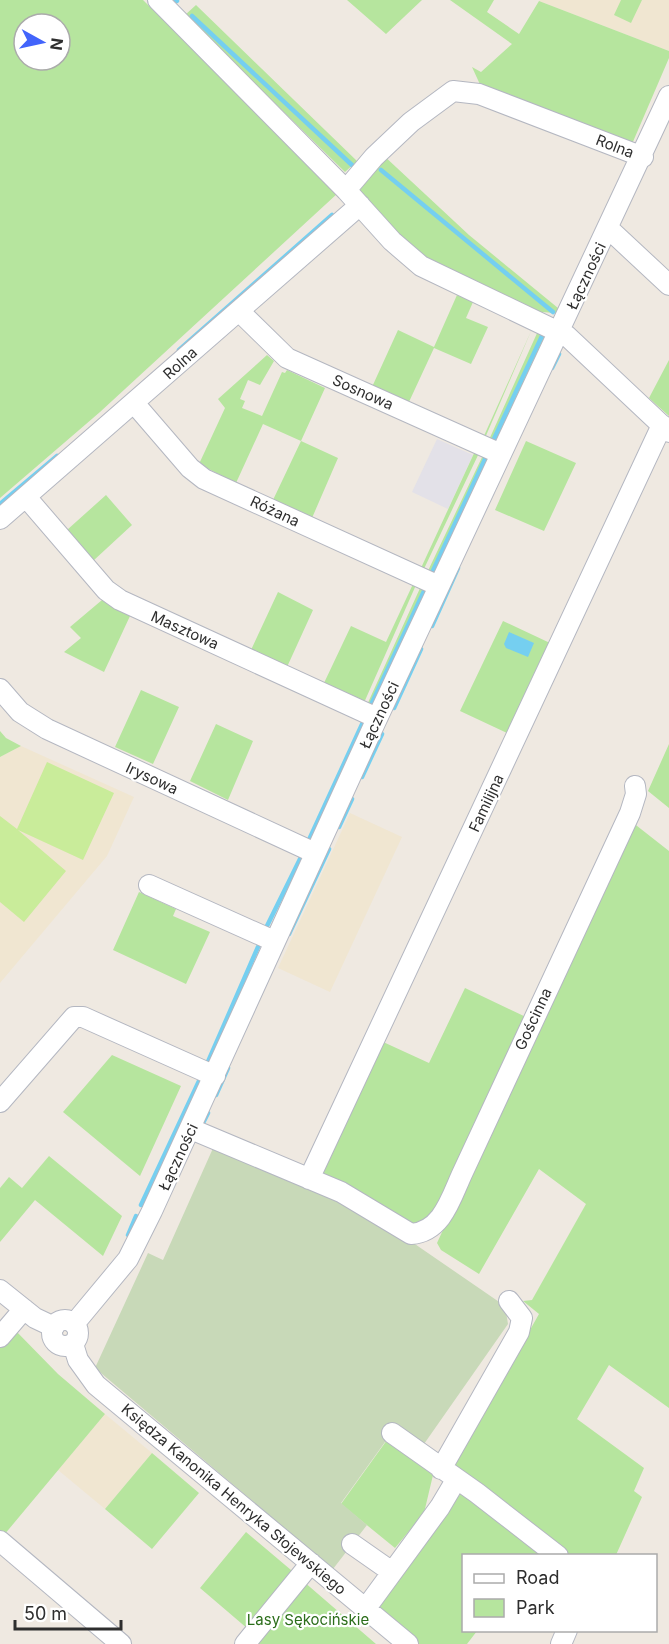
<svg xmlns="http://www.w3.org/2000/svg" width="669" height="1644" font-family="Inter,sans-serif">
<rect width="100%" height="100%" fill="#efe9e1"/>
<path fill="#e3e1e8" d="M 437,439 L 473,455 L 448,509 L 412,492 Z"/>
<path fill="#f0e6d1" d="M 540,0 L 669,0 L 669,51 L 539,1 Z
M 21,746 L 134,797 L 107,856 L 0,983 L 0,757 Z
M 350,813 L 402,837 L 330,992 L 278,968 Z
M 105,1414 L 152,1453 L 105,1509 L 58,1470 Z"/>
<path fill="#b6e59e" fill-rule="evenodd" d="M 0,0 L 143,0 L 338,193 L 100,412 L 0,498 ZM 24,24 L 60,24 L 60,60 L 24,60 Z
M 347,0 L 422,0 L 386,34 Z
M 450,0 L 494,0 L 487,12 L 519,34 L 539,1 L 669,51 L 669,58 L 632,144 L 483,91 L 472,67 L 481,72 L 512,44 Z
M 621,0 L 642,0 L 631,23 L 614,15 Z
M 196,5 L 357,161 L 345,172 L 185,15 Z
M 382,154 L 469,235 L 558,308 L 556,313 L 541,312 L 538,315 L 413,252 L 359,197 L 360,190 Z
M 457,295 L 473,302 L 466,318 L 488,327 L 471,364 L 434,348 L 408,404 L 372,387 L 398,330 L 434,347 Z
M 532,329 L 485,438 L 483,438 Z
M 538,331 L 547,336 L 498,446 L 488,442 Z
M 267,355 L 274,361 L 260,385 L 248,380 L 240,399 L 245,401 L 242,408 L 262,416 L 282,372 L 285,373 L 287,370 L 325,388 L 301,441 L 338,458 L 312,518 L 273,500 L 301,441 L 263,424 L 236,483 L 199,464 L 225,408 L 218,399 Z
M 669,360 L 669,416 L 649,398 Z
M 526,441 L 576,463 L 544,531 L 495,510 Z
M 476,449 L 480,451 L 422,573 L 421,568 Z
M 484,453 L 490,456 L 435,578 L 426,575 Z
M 106,495 L 132,525 L 93,561 L 67,530 Z
M 413,584 L 416,585 L 363,705 L 324,683 L 351,626 L 386,642 Z
M 421,586 L 428,592 L 375,708 L 366,707 Z
M 278,592 L 313,610 L 287,667 L 251,650 Z
M 102,600 L 130,616 L 104,672 L 64,652 L 81,638 L 70,627 Z
M 503,621 L 550,643 L 507,733 L 460,711 Z
M 141,690 L 179,707 L 153,764 L 115,747 Z
M 216,724 L 253,741 L 228,800 L 190,781 Z
M 0,731 L 6,738 L 21,746 L 0,757 Z
M 669,744 L 669,808 L 648,791 Z
M 632,822 L 669,851 L 669,1408 L 609,1365 L 577,1419 L 644,1468 L 634,1491 L 642,1497 L 616,1555 L 564,1555 L 449,1474 L 539,1314 L 523,1301 L 532,1300 L 586,1204 L 539,1169 L 479,1274 L 441,1250 L 437,1243 Z
M 139,892 L 176,909 L 173,916 L 210,932 L 186,984 L 113,950 Z
M 465,988 L 528,1018 L 437,1214 L 411,1227 L 322,1179 L 322,1170 L 381,1041 L 429,1063 Z
M 112,1055 L 181,1086 L 140,1176 L 63,1112 Z
M 49,1156 L 122,1216 L 103,1256 L 35,1200 L 0,1242 L 0,1188 L 9,1177 L 22,1188 Z
M 15,1330 L 58,1374 L 105,1414 L 4,1535 L 0,1532 L 0,1347 Z
M 387,1440 L 433,1475 L 424,1513 L 395,1548 L 341,1504 Z
M 152,1453 L 199,1493 L 152,1549 L 105,1509 Z
M 462,1493 L 552,1555 L 464,1556 L 464,1630 L 477,1631 L 467,1644 L 418,1644 L 380,1612 L 380,1606 L 452,1502 Z
M 246,1532 L 291,1570 L 291,1577 L 248,1629 L 200,1588 Z
M 303,1581 L 376,1644 L 251,1644 Z"/>
<path fill="#c8d9b8" d="M 214,1146 L 361,1207 L 505,1306 L 508,1324 L 424,1444 L 398,1424 L 341,1503 L 367,1525 L 333,1569 L 95,1368 L 148,1253 L 163,1260 Z"/>
<path fill="#c9ec9a" d="M 47,762 L 114,793 L 83,860 L 18,830 L 66,871 L 24,922 L 0,902 L 0,816 L 17,829 Z"/>
<path fill="#75cff0" d="M 509,632 L 534,643 L 528,657 L 506,648 L 504,644 Z"/>
<g fill="none" stroke-linecap="round" stroke-linejoin="round">
<path stroke="#75cff0" stroke-width="4.5" d="M 176,0 L 177,1
M 192,16 L 353,166
M 381,170 L 553,312
M 179,350 L 332,215
M 552,368 L 559,354
M 493,441 L 542,336
M 0,504 L 57,456
M 431,575 L 486,457
M 432,626 L 458,568
M 370,707 L 425,589
M 394,708 L 421,649
M 362,777 L 382,734
M 339,827 L 352,799
M 308,842 L 364,720
M 266,928 L 301,857
M 289,934 L 329,849
M 207,1064 L 258,947
M 216,1095 L 228,1068
M 203,1123 L 208,1113
M 141,1205 L 199,1081
M 128,1235 L 136,1216"/>
<g stroke="#b4b7c1" stroke-width="22">
<path id="minor" d="M 158,0 L 346,190 L 392,241 L 421,266 L 567,336 L 669,432
M 346,190 L 374,157 L 411,122 L 453,91 L 479,94 L 643,157
M 609,229 L 669,285
M 239,311 L 287,358 L 501,454
M 134,403 L 190,468 L 204,479 L 439,586
M 26,497 L 106,590 L 120,600 L 377,718
M 0,519 L 360,205
M 0,689 L 20,712 L 47,729 L 315,853
M 149,885 L 274,941
M 0,1102 L 74,1017 L 83,1017 L 215,1076
M 191,1129 L 341,1192 L 411,1234 C 442,1232 451,1198 462,1174 L 630,813 L 636,794 L 635,786
M 309,1179 L 662,425
M 0,1290 L 35,1318 L 54,1327
M52 1333a13 13 0 1 1 26 0a13 13 0 1 1-26 0Z
M 74,1324 L 128,1259 L 152,1211 L 375,723 L 669,96
M 0,1337 L 24,1309
M 73,1344 L 78,1360 L 96,1385 L 408,1644
M 392,1433 L 477,1493 L 558,1556
M 441,1469 L 519,1332 L 522,1318 L 509,1301
M 0,1541 L 121,1644
M 352,1544 L 392,1572
M 366,1608 L 440,1507 L 456,1480
M 245,1644 L 311,1563
M 561,1644 L 567,1630"/>
</g>
<use href="#minor" stroke="#fff" stroke-width="20"/>
</g>
<g text-anchor="middle" dominant-baseline="central" stroke-width="4.5" stroke-linejoin="round" paint-order="stroke">
<g font-size="15" fill="#2e2e2e" stroke="#fff">
<text transform="translate(615 146) rotate(21)">Rolna</text>
<text transform="translate(586 276) rotate(-65)">Łączności</text>
<text transform="translate(180 363) rotate(-42)">Rolna</text>
<text transform="translate(363 392) rotate(24)">Sosnowa</text>
<text transform="translate(275 511) rotate(25)">Różana</text>
<text transform="translate(185 630) rotate(24)">Masztowa</text>
<text transform="translate(379 715) rotate(-65)">Łączności</text>
<text transform="translate(152 778) rotate(25)">Irysowa</text>
<text transform="translate(486 803) rotate(-65)">Familijna</text>
<text transform="translate(533 1019) rotate(-65)">Gościnna</text>
<text transform="translate(178 1157) rotate(-65)">Łączności</text>
<text transform="translate(234 1499) rotate(40)">Księdza Kanonika Henryka Słojewskiego</text>
</g>
<g font-size="15" fill="#2c6e1b" stroke="#fff">
<text x="308" y="1619">Lasy Sękocińskie</text>
</g>
</g>
<rect x="462" y="1554" width="195" height="78" fill="#ffffff" stroke="#ababab" stroke-width="1.5"/>
<rect x="474" y="1574" width="30" height="9" fill="#ffffff" stroke="#ababab" stroke-width="1.5"/>
<text x="516" y="1584" font-size="18" fill="#2e2e2e">Road</text>
<rect x="474" y="1599" width="30" height="18" fill="#b6e59e" stroke="#ababab" stroke-width="1.5"/>
<text x="516" y="1614" font-size="18" fill="#2e2e2e">Park</text>
<g transform="translate(42 42) rotate(98)"><circle r="28" fill="#ffffff" stroke="#ababab" stroke-width="1.5"/>
<path d="M0-4.5L10 22L0 15L-10 22Z" fill="#4264fb"/>
<text y="-9" font-size="16" font-weight="bold" text-anchor="middle" fill="#2e2e2e">N</text>
</g>
<path d="M15 1620v9h106v-9" fill="none" stroke="#2e2e2e" stroke-width="3"/>
<text x="24" y="1620" font-size="18" fill="#2e2e2e" stroke="#ffffff" stroke-width="4.5" paint-order="stroke">50 m</text>
</svg>
